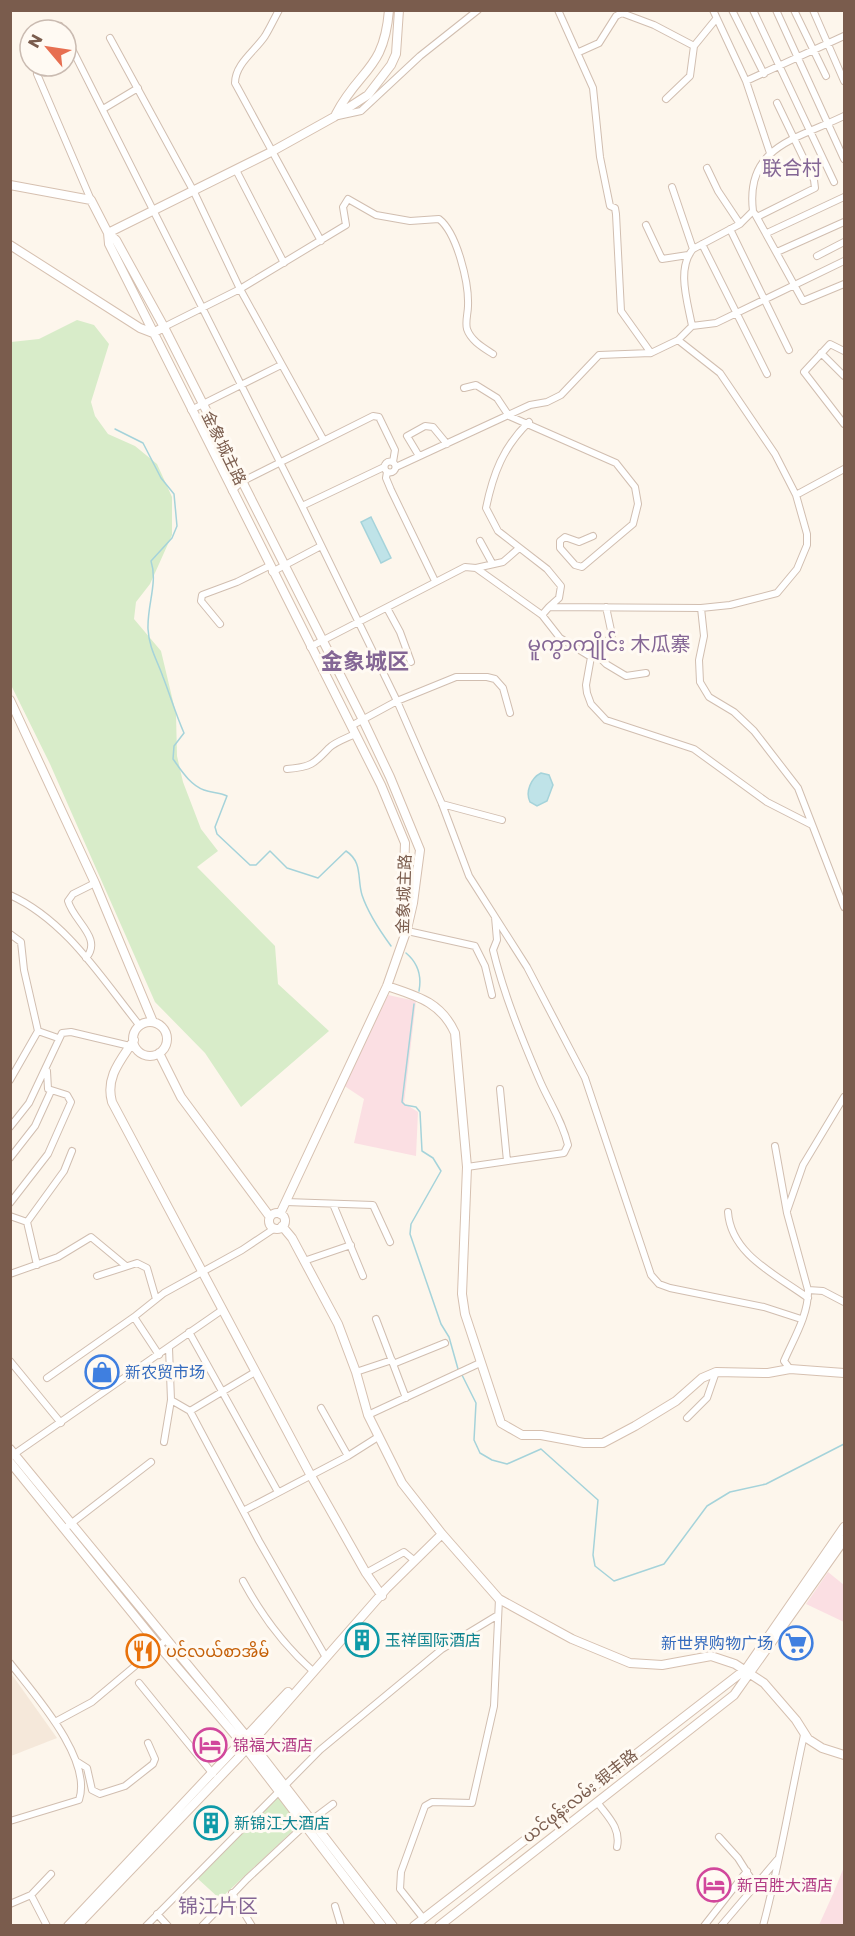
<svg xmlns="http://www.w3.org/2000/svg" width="855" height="1936" font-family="Poppins,'Noto Sans SC','Noto Sans Myanmar',sans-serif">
<rect width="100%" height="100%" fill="#fdf6ec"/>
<path fill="#f5e8da" d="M 10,1672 L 57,1738 L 11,1756 L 10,1756 Z"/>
<path fill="#fbdfe3" d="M 388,995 L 416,1001 L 404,1103 L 418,1112 L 416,1156 L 354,1143 L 364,1099 L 343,1085 Z
M 828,1572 L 844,1585 L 844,1622 L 806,1604 Z
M 844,1867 L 844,1925 L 819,1925 L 833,1894 Z"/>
<path fill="#d8ecc9" d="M 77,320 L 94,325 L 109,344 L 91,402 L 95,416 L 108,434 L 135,446 L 157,464 L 172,497 L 172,535 L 150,584 L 136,602 L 134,619 L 161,651 L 176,714 L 177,756 L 183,782 L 201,829 L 218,851 L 197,867 L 275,946 L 278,984 L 329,1031 L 241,1107 L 205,1053 L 155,1002 L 50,764 L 11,685 L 11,342 L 39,339 Z
M 277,1795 L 299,1825 L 220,1899 L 197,1878 Z"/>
<path fill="#bfe3e8" stroke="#a5d3da" stroke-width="1.5" d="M 371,517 L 391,558 L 381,563 L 361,522 Z
M 541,773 L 549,775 L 553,785 L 547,801 L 537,806 L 530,802 C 525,792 531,778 541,773 Z"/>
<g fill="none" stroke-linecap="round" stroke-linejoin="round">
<path stroke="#a5d3da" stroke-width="1.5" d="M 115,429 L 143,443 L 161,478 L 174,494 L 177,526 L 172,538 L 151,561 C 158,583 147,605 148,629 C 149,648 157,660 163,677 C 170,695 176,715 184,733 L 174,746 L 173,759 C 181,770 190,785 204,790 C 212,793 219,792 227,796 L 215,827 L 217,834 L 250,865 L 256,865 L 270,851 L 287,868 L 318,878 L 346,851 C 363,862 357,879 362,895 C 368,913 380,931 391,946
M 406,953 C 418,963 422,975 419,991
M 414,1004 L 402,1102 L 405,1105 L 416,1107 L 420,1112 L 422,1151 L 433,1158 L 441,1171 L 411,1224 L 410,1234 L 441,1324 L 449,1337 L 458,1369
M 462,1375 L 476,1403 L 474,1440 L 480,1453 L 492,1460 L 507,1464 L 541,1449 L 598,1500 L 593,1555 L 595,1566 L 614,1581 L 664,1564 L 707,1506 L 730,1492 L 766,1484 L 844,1444"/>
<g stroke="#d1beb0" stroke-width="8">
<path id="street" d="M 279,10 C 274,19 270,28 265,36 C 255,51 235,64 235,83 L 321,241
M 558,10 L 593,88 L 600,157 L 610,206 L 615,208 L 616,214 L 621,311 L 651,353
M 713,10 L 746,81 L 770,153
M 732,10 L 764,74
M 753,10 L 834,182
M 776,10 L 844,159
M 794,10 L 826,76
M 813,10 L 844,81
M 60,26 L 62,30
M 66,37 L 302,506 L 397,701 L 456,677 L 487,677 L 495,679 L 503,688 L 510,713
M 110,38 L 194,192 L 240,289 L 323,439
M 579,52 L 599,43 L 616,16 L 622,13 L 654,25 L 694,46
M 37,74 L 91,200
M 746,81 L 844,36
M 666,99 L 690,76 L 694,46 L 716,19
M 103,109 L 138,88
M 338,116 L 361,111 L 420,56 L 478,10
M 707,168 L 718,191 L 740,224
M 236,170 L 284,263
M 672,187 L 693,249
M 755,214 L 803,301 L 844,284
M 757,217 L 815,188 L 814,180 L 777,103
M 646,225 L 662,259 L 688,255
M 730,229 L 789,350
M 767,233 L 844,197
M 702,244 L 767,374
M 777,252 L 844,222
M 817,256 L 844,242
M 692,326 C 688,303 676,269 693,249 L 740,224 L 753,211 C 745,146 797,139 844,116
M 164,327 L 240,289 L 346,225 L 343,207 L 348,199 L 376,215 L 410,221 L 439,219 C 457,233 469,283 468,306 C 468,313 465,322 467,329 C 471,341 484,348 493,354
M 844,351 L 830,344 L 804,372 L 844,424
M 821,353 L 844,376
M 464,388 L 476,385 L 497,398 L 509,416 L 616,463 L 635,487 L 638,504 L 633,524 L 582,567 L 575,565 L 560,548 L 560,541 L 565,537 L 579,542 L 593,536
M 191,410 L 281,365
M 529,422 C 503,447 493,474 486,508 L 498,531 L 547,569 L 561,586 L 559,598 L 549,607
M 419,456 L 407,436 L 425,426 L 433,427 L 447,444
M384.5 467a5.5 5.5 0 1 1 11 0a5.5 5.5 0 1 1-11 0Z
M 396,467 L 530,405 L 547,402 L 561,395 L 599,355 L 651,353 L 678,340 L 692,326 L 716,323 L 844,261
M 387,472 L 386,478 L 391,490 L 435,581
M 232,491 L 241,482 L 373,416 L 379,417 L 395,450 L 393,462
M 796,495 L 844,469
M 302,506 L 384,467
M 480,541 L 492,563
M 476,568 L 503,562 L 518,549
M 272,572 L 321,546
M 387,608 L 400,632 L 411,662
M 701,608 L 704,636 L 699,660 L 700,682 L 709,697 L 734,712 L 754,731 L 798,788 L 844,907
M 542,615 L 560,638 L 591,657 L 586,685 L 587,693 L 591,704 L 606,720 L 694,749 L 767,802 L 812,825
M 220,624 L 201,601 L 202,595 L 237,582 L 269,566
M 310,647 L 465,567 L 476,568 L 542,615 L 549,607 L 701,608 L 730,605 L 777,593 L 797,569 L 807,545 L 807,534 L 796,495 L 775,454 L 720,373 L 678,340
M 597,655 L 606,664 L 626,676 L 646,673
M 591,657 L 597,655 L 612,635 L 606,607
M 351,726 L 397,701 L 442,804 L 469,876 L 527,967 L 585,1078 L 651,1275 L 659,1284 L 670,1288 L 764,1307 L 801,1319
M 287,769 C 311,767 314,764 329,748 C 335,742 347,738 355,734
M 442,804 L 502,820
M 10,895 C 67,921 102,979 140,1026
M 403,930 L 475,946 L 485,966 L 492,995
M 10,934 L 21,942 L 24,970 L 38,1031 L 58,1038
M 86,958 C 103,938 74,922 68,901 L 73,894 L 95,883
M 10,1080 L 38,1031
M 500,1089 L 507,1161
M 10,1127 L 29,1103 L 62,1033 L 71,1032 L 130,1046
M 775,1146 L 787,1213 L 808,1290 C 809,1314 793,1340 784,1361 L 790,1369
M 10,1158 L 35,1126 L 51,1091
M 467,1167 L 564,1153 L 568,1145 C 562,1120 550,1104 540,1081 C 522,1039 504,995 493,950 L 497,940 L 495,917
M 286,1202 L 373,1205 L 390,1242
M 10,1203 L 48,1154 L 71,1102 L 67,1095 L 48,1089 L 47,1071
M 333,1204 L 363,1276
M 787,1211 L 803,1165 L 844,1097
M 728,1212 C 731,1255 777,1275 808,1298
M 10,1216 L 27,1222
M 304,1261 L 351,1245
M 37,1265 L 27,1222 L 64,1171 L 72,1151
M 10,1274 L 58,1257 L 91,1237 L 126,1266
M 97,1276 L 137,1263 L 147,1268 L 156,1299
M 808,1290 L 823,1291 L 844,1302
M 134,1317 L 159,1355
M 376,1319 L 406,1398
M 189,1332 L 278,1492
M 10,1361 L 61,1423
M 393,1364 L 445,1343
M 356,1372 L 392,1360
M 47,1378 L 134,1317 L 164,1293 L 242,1250 L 275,1228
M 171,1400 L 190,1411 L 259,1541 L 324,1654
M 321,1408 L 348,1456
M 190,1411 L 255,1372
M 368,1415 L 480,1363
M 687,1418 L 707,1398 L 716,1372
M 164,1442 L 171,1400 L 169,1348
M 10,1457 L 222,1310
M 245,1510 L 348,1456 L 378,1437
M 64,1529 L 151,1462
M 366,1573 L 404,1552 L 415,1561
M 243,1581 C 262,1616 283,1645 314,1672
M 10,1663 C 34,1694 93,1759 79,1800 L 10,1821
M 139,1683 L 213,1774
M 55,1722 L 92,1702 L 166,1640
M 76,1761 L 87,1768 L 92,1790 L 100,1794 L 125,1786 L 153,1764 L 155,1759 L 148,1743
M 597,1802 C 608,1817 621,1828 617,1847
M 719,1837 L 738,1858 L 755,1885
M 232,1893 L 252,1926
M 31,1895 L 51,1874
M 10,1904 L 31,1895 L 47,1926
M 335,1906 L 341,1926
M 157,1914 L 168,1926
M 423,1918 L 400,1889 L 401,1872 L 425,1806 L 432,1802 L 472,1803 L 494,1706 L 499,1599
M 146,1926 L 320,1750 L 442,1649 L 498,1615
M 202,1926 L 247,1879 L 305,1825 L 333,1804
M 704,1926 L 747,1871
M 721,1926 L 777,1860
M 763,1926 C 780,1863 790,1798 804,1735"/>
</g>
<g stroke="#d6c0b0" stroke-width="10">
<path id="secondary" d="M 336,114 C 360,68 384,71 389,10
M 10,185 L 91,200 L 108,233 L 116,240 L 164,327 L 363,720 L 390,777 L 420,850 L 413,903 L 407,929 L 387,986 L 280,1214
M 108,233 L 109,244 L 381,785 L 405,843 L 402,932
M 108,233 L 271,152 L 334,117 L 368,95 L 391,65 L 396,54 L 399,10
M 10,245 L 140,328 L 153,333 L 164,327
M 10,700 L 95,883 L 153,1022
M 387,986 C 417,996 441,1002 455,1033 L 467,1167 L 462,1294 L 465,1314 L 501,1423 L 522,1435 L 541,1435 L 584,1443 L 603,1443 L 635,1426 L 676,1401 L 702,1378 L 716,1372 L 768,1373 L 790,1369 L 844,1373
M133 1039a17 17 0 1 1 34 0a17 17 0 1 1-34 0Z
M 134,1040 C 121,1060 105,1077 112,1102 L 310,1474 L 366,1573 L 382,1596
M 159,1053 L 181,1097 L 270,1217
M269 1221a8 8 0 1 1 16 0a8 8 0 1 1-16 0Z
M 282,1226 L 292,1238 L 338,1324 L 356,1372 L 368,1415 L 402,1483 L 442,1534 L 499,1599 L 572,1639 L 630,1663 L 662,1665 L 711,1656 L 735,1664 L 764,1683 L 796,1720 L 808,1739 L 822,1748 L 844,1755
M 10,1449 L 247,1737 L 393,1926
M 10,1462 L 159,1646 L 242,1743 L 382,1926
M 68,1926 L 288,1692
M 77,1926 L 239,1757 L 386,1589 L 442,1534
M 414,1926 L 746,1669 L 844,1527
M 439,1926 L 734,1695 L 844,1540"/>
</g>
<use href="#street" stroke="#fff" stroke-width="6"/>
<use href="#secondary" stroke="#fff" stroke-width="8"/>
</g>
<defs>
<g id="shop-ring" transform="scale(1.725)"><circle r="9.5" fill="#fffaf3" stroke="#3f7fe0" stroke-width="1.5"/><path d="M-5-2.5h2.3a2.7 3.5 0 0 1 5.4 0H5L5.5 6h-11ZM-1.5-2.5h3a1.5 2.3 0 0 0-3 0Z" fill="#3f7fe0"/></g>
<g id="building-ring" transform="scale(1.725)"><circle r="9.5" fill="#fffaf3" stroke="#0f9aa8" stroke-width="1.5"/><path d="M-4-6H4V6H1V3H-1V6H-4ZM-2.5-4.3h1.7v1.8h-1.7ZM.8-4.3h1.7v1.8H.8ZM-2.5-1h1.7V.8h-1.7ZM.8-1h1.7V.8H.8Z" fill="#0f9aa8"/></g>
<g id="supermarket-ring" transform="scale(1.725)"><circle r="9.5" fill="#fffaf3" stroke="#3f7fe0" stroke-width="1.5"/><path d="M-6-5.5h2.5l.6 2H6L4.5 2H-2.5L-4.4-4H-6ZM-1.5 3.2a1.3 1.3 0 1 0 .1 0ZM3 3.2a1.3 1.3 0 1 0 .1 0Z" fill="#3f7fe0"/></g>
<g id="restaurant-ring" transform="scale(1.725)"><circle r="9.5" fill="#fffaf3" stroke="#e8710a" stroke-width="1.5"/><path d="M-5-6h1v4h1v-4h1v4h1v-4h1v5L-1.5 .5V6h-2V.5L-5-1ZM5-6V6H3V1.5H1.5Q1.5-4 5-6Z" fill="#e8710a"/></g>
<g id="hotel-ring" transform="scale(1.725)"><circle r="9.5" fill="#fffaf3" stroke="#d1479c" stroke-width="1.5"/><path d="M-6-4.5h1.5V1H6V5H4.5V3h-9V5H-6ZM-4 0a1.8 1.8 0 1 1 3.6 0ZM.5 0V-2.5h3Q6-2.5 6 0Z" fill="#d1479c"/></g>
</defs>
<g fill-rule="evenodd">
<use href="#shop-ring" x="102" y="1372"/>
<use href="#building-ring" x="362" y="1640"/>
<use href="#supermarket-ring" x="796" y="1643"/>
<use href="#restaurant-ring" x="143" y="1651"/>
<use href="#hotel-ring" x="210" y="1745"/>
<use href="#building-ring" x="211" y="1823"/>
<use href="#hotel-ring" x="714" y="1885"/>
</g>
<g text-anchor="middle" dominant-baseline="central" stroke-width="6" stroke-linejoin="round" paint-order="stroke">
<g font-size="16" fill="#7a5c4d" stroke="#fffaf3">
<text transform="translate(224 448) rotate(64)">金象城主路</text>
<text transform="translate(404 894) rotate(-88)">金象城主路</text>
<text transform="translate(580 1796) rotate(-38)">ယင်ဖုန်းလမ်း 银丰路</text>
</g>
<g font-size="16" fill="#366cbe" stroke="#fffaf3" text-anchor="start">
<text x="125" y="1372">新农贸市场</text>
<text x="773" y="1643" text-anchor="end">新世界购物广场</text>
</g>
<g font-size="16" fill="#0d838f" stroke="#fffaf3" text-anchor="start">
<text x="385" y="1640">玉祥国际酒店</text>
<text x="234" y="1823">新锦江大酒店</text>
</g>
<g font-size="16" fill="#c56008" stroke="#fffaf3" text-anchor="start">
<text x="166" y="1651">ပင်လယ်စာအိမ်</text>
</g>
<g font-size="16" fill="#b23c85" stroke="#fffaf3" text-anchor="start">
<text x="233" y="1745">锦福大酒店</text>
<text x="737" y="1885">新百胜大酒店</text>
</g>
<g font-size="20" fill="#846695" stroke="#fffaf3">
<text x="792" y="168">联合村</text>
<text x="609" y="644">မူကွာကျိုင်း 木瓜寨</text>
<text x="218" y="1906">锦江片区</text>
</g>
<g font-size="22" font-weight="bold" fill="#846695" stroke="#fffaf3">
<text x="365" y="661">金象城区</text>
</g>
</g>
<rect width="855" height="1936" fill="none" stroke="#7a5c4d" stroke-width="24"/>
<g transform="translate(48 48) rotate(299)"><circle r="28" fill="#fffaf3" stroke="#cabbb1" stroke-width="1.5"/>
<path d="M0-4.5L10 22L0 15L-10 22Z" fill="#e76f51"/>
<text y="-9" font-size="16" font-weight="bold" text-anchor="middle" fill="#7a5c4d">N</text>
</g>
</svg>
